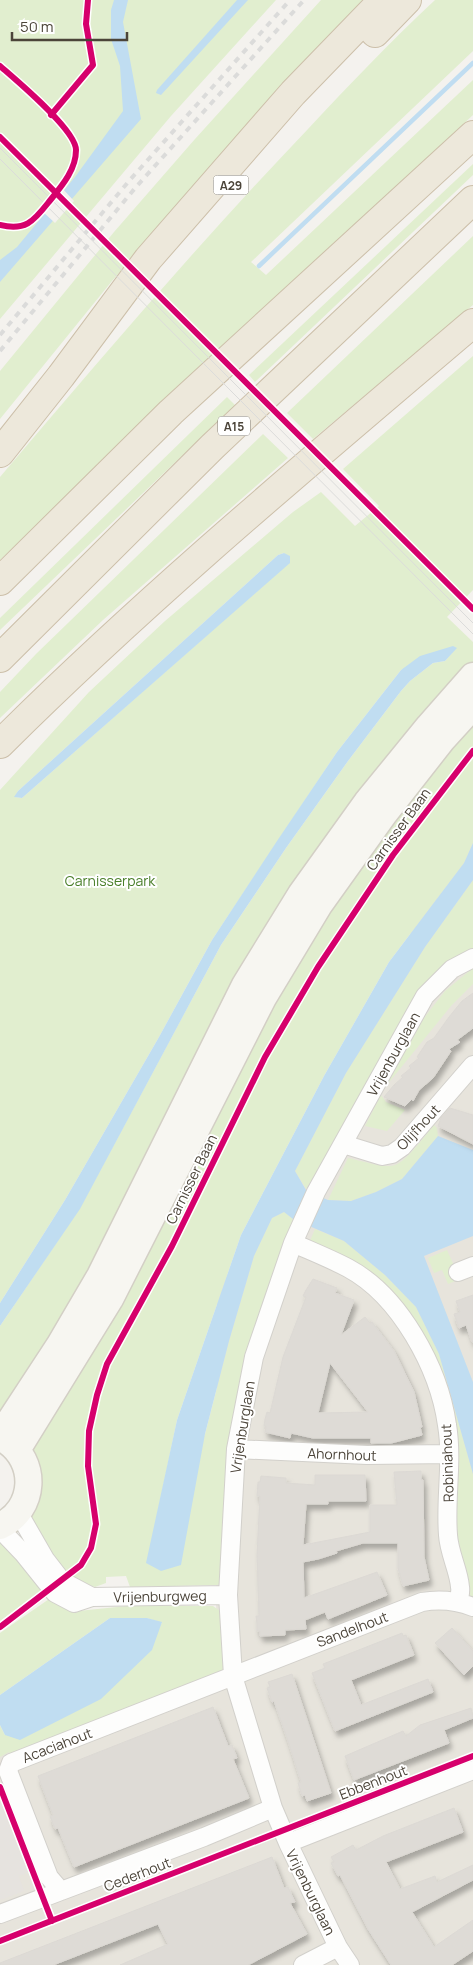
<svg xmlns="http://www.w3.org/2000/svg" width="473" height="1965" font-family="Manrope,sans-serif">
<defs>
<filter id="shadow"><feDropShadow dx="3" dy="5.5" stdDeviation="2.5" flood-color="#0004"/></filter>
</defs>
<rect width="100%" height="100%" fill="#f4f2ee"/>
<path fill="#e7e4dc" d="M 473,817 L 473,1965 L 0,1965 L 0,1746 L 216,1665 L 217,1294 Z"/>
<path fill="#e1eecf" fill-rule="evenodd" d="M 0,0 L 276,0 L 171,116 L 0,319 Z
M 321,0 L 367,0 L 205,174 L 112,281 L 0,419 L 0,371 L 114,232 L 195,139 Z
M 435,0 L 473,0 L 473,51 L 251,262 L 266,275 L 473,80 L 473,115 L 0,560 L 0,477 C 100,359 201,241 308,129 C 349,85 391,41 435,0 Z
M 473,164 L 473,175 L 255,382 L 249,375 Z
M 473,236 L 473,305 L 313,439 L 287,413 Z
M 473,356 L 473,590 L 447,617 L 473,642 L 473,673 L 128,1215 L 0,1421 L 0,1326 L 80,1208 L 221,945 L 286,848 L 348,761 L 401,691 L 410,681 L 433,663 L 445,661 L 456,648 L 401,670 L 337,752 L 212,940 L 159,1037 L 65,1200 L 0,1303 L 0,790 L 89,692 L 165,621 L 293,512 L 321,492 L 355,526 L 379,506 L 343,469 ZM 284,553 L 290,562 L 22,798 L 15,797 L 18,791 L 278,555 Z
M 227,397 L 235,405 L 0,630 L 0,618 Z
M 263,434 L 288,458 L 103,620 L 0,718 L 0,692 L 36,654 Z
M 473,719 L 473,843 L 464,863 L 389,962 L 324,1076 L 241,1235 L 177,1420 L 147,1563 L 205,1434 L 229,1341 L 254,1256 L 272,1218 L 284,1212 L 293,1219 L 255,1334 L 235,1407 L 226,1470 L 222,1582 L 217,1585 L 130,1587 L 126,1576 L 106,1577 L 106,1583 L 95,1587 L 78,1582 L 65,1577 L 30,1522 L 31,1447 L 238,1060 L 352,874 Z
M 473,880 L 473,949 L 448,965 L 306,1189 L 295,1171 L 346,1073 L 425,947 Z
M 473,968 L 473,984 L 451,1006 L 386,1086 L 424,1018 L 445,991 Z
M 381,1095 L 386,1102 L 405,1110 L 387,1131 L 365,1126 Z
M 434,1125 L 437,1128 L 438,1136 L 402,1179 L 376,1192 L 351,1201 L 328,1200 L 348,1158 C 359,1160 385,1169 395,1165 C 407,1161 425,1135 434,1125 Z
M 315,1229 L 344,1241 L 385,1275 L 416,1307 L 439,1354 L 473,1474 L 473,1603 L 467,1597 L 455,1544 L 455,1443 L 406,1316 L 309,1243 Z
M 447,1250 L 460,1279 L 448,1284 L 442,1270 L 434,1273 L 428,1258 Z
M 0,1541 L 45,1588 L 0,1621 Z
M 52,1597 L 78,1611 L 127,1606 L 213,1606 L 223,1613 L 224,1673 L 11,1757 L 9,1752 L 0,1757 L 0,1725 L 5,1735 L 162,1623 L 147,1618 L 110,1618 L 0,1695 L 0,1633 Z"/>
<path fill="#e6e3df" d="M 0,1801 L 28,1873 L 19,1876 L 24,1891 L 0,1900 Z"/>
<path fill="#c0ddf1" d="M 114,0 L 128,0 L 123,22 L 141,119 L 0,282 L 0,260 L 17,247 L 75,177 L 123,111 L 120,66 L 111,39 L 111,10 Z
M 237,0 L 248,0 L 161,95 L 156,93 L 157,90 Z
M 284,553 L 290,556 L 290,563 L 22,798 L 14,797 L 18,791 L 278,555 Z
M 453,646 L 457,648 L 445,661 L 433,663 L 410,681 L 401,691 L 348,761 L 286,848 L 221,945 L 80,1209 L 0,1326 L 0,1303 L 65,1200 L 159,1037 L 212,940 L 277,841 L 337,752 L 401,670 L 420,656 Z
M 473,843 L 473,880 L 425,947 L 346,1073 L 295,1171 L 306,1190 L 328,1200 L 351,1201 L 376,1192 L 402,1179 L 438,1136 L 473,1150 L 473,1236 L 424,1256 L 473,1382 L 473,1474 L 439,1354 L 416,1307 L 385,1275 L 344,1241 L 293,1219 L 284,1212 L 272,1218 L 254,1256 L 229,1341 L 205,1434 L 181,1565 L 161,1571 L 146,1563 L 177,1420 L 241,1235 L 324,1076 L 389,962 L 464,863 Z
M 110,1618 L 147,1618 L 162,1622 L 152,1650 L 101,1699 L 20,1740 L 5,1735 L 0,1725 L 0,1695 Z"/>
<path fill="#f4f2ee" d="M 62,188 L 74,201 L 55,223 L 42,211 Z"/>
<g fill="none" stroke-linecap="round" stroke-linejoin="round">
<path stroke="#c0ddf1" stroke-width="4.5" d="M 259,266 L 473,63"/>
</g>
<path fill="#dedbd6" stroke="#dcd9d4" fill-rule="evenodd" filter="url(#shadow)" d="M 473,993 L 473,1028 L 457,1040 L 460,1042 L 449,1049 L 451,1051 L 433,1078 L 419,1090 L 413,1101 L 412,1099 L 405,1106 L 384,1097 L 394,1085 L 403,1077 L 401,1076 L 411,1068 L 409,1066 L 419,1058 L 417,1057 L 427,1042 L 434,1038 L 449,1017 L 462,1001 Z
M 450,1108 L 473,1115 L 473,1144 L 438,1126 L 441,1118 Z
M 313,1279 L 337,1288 L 335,1293 L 354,1300 L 341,1335 L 365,1317 L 370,1323 L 372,1322 L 394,1351 L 414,1392 L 422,1427 L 420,1427 L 422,1435 L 391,1443 L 371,1443 L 371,1438 L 313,1438 L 291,1433 L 290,1438 L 265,1432 L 266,1426 L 264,1426 L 265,1419 L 267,1412 L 270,1413 L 283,1357 L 306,1297 L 303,1296 L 306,1290 ZM 330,1363 L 368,1412 L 318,1413 Z
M 473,1295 L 473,1342 L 472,1342 L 466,1325 L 459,1328 L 454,1314 L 460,1312 L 456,1301 Z
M 421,1471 L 421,1480 L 423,1480 L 424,1557 L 429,1580 L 403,1586 L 398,1568 L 398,1543 L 363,1543 L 336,1551 L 337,1553 L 318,1559 L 303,1562 L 304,1598 L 377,1572 L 387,1595 L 328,1619 L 325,1612 L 305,1620 L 306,1629 L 285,1630 L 285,1635 L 260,1636 L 260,1631 L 257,1631 L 257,1624 L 256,1616 L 259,1616 L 257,1555 L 260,1496 L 257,1496 L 258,1482 L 260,1482 L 261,1476 L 286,1478 L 286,1483 L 315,1485 L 315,1475 L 365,1475 L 366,1501 L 328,1501 L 328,1504 L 306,1504 L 303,1545 L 370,1532 L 370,1505 L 397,1505 L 394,1472 Z
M 452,1628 L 473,1651 L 473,1666 L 464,1675 L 435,1643 Z
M 402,1633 L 403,1636 L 406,1635 L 414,1655 L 351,1680 L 361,1705 L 428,1679 L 433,1692 L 335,1731 L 312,1673 L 325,1668 L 323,1664 Z
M 292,1674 L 331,1793 L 307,1801 L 305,1795 L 302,1796 L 298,1783 L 301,1782 L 288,1741 L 274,1701 L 272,1702 L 267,1688 L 270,1687 L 268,1682 Z
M 213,1707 L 228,1746 L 232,1745 L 237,1758 L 233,1759 L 249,1798 L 74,1867 L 58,1828 L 55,1829 L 50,1816 L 53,1815 L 38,1776 Z
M 471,1708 L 473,1718 L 444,1730 L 449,1743 L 354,1780 L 345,1756 L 403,1731 L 406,1736 L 420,1725 Z
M 454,1808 L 463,1832 L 386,1862 L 400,1889 L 435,1876 L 437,1882 L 473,1865 L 473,1880 L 412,1912 L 434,1947 L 473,1920 L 473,1951 L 452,1965 L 391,1965 L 368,1929 L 340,1875 L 338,1876 L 331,1863 L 334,1862 L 331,1857 L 353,1845 L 356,1850 L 383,1836 Z
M 272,1857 L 284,1888 L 288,1887 L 295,1902 L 290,1903 L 307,1934 L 248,1965 L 120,1965 L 168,1944 L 158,1924 L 53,1965 L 0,1965 L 0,1963 Z"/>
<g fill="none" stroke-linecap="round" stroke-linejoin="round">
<g stroke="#d2d0cb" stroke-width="20">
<path id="street" d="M 343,1144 L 382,1156 L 392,1154 L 402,1147 L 473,1065
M 293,1243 C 311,1251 331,1259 348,1268 C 400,1296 439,1368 447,1425 C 453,1461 445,1498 448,1535 C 449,1553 459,1571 460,1587 C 461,1591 459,1597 459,1602
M 458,1272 L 473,1266
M 236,1449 L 367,1455 L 449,1454
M 18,1512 L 45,1559 L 62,1581 L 92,1597
M 0,1529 L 23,1553 L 55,1593 L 74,1603 L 92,1597 L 228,1595
M 288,1843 L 473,1770
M 61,1891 L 49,1877 L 8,1771 L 11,1763 L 422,1602 C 440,1599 455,1600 473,1607
M 0,1914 L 204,1837 L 273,1808
M 303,1965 L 338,1947
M 350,1965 L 338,1947 L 288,1843 L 273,1808 L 233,1676 L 228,1595 L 236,1449 L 254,1357 L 293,1243 L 316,1192 L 425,996 L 452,969 L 473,958"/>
</g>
<g stroke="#d3cfc5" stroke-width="29">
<path id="secondary" d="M 0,1436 L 59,1346 L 100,1276 L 245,985 L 301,894 L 367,802 L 429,726 L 473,676
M 17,1450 L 110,1299 L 263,998 L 319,905 L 384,814 L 442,740 L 473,706
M 0,1526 C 36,1509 38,1461 5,1440"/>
</g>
<g stroke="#ccbfa9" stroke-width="30">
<path id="highway" d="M 375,33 L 407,0
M 0,453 L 61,376 L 148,259 L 293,93 L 383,0
M 0,581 L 171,412 L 473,135
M 0,658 L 212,447 L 473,200
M 0,744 C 150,595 312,460 473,323"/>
</g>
<use href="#street" stroke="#fdfdfc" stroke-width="18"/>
<use href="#secondary" stroke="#f7f6f1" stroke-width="26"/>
<use href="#highway" stroke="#ede8db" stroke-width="28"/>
<path stroke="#dbdbda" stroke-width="1" d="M 0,148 L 473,623
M 0,159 L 473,634"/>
<path stroke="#dbdbda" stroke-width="4" stroke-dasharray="6 6" stroke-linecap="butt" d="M 0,335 L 129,181 L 290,0
M 0,351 L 136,187 L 304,0"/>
<g stroke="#fff" stroke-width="9">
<path id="cycleway" d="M 0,66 C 16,80 76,130 76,150 C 76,171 60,188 48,203 C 33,222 25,231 0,225
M 51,115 L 93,65 L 86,24 L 88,0
M 0,137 L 473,609
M 0,1627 L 81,1565 L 91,1548 L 96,1524 L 88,1466 L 89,1431 L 97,1395 L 107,1364 L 172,1246 L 265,1057 L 318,967 L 393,855 L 473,751
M 0,1787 L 52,1921
M 0,1941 L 473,1756"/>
</g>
<use href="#cycleway" stroke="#d6006c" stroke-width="6"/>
</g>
<g text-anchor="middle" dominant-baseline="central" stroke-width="4" stroke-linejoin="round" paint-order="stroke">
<g fill="#fff" stroke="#817c74" stroke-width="1">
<rect x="213.5" y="175.5" width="35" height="19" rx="4"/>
<rect x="218" y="416.5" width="32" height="19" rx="4"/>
</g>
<g font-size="12" font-weight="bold" fill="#4b4439">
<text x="231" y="185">A29</text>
<text x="234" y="426">A15</text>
</g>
<g font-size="14" fill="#4b4439" stroke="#fff">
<text transform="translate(398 829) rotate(-54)">Carnisser Baan</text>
<text transform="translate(393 1054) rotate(-61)">Vrijenburglaan</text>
<text transform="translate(418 1127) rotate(-47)">Olijfhout</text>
<text transform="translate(191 1179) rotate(-64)">Carnisser Baan</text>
<text transform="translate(242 1427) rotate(-81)">Vrijenburglaan</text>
<text transform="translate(342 1454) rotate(2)">Ahornhout</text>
<text transform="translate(447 1463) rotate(-92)">Robiniahout</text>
<text transform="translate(160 1596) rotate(-1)">Vrijenburgweg</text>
<text transform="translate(352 1629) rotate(-21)">Sandelhout</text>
<text transform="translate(57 1745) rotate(-21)">Acaciahout</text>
<text transform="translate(373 1782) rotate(-21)">Ebbenhout</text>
<text transform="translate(137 1874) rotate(-21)">Cederhout</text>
<text transform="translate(311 1892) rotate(64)">Vrijenburglaan</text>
</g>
<g font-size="14" fill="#4a7f2a" stroke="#fff">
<text x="110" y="880">Carnisserpark</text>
</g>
</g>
<path d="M12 32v8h115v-8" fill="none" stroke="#4b4439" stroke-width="2.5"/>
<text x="20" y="32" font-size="15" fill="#4b4439" stroke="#ffffff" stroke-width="4" paint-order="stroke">50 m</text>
</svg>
